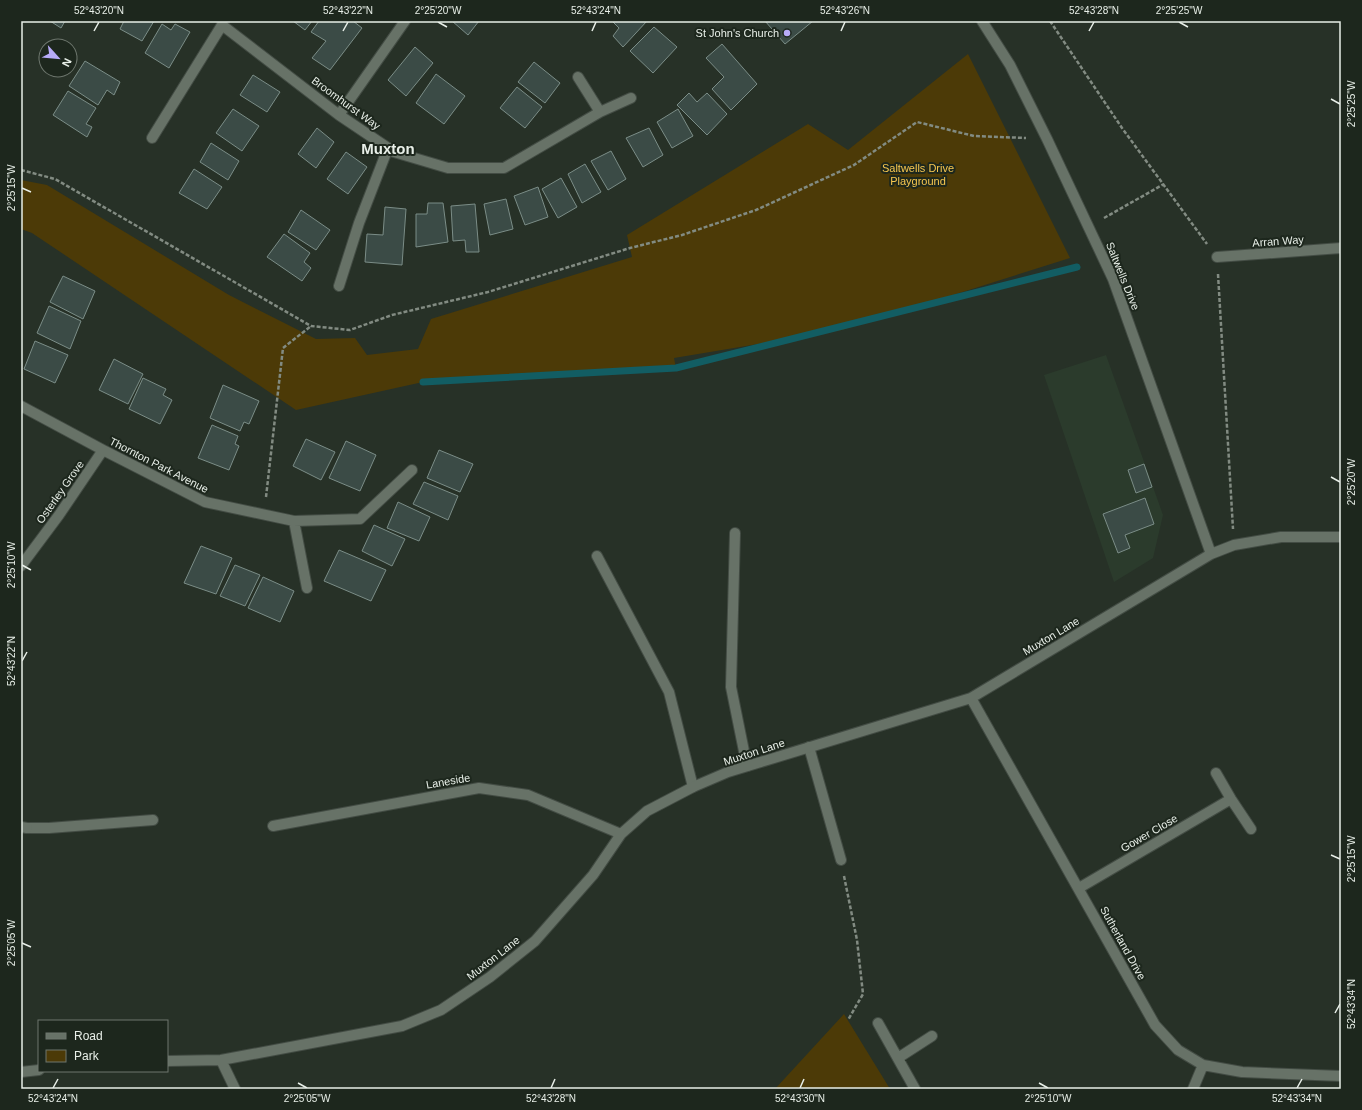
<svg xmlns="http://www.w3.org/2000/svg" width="1362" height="1110" font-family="Arial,sans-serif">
<rect width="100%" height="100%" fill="#273127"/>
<path fill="#2b3b2c" d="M 1106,355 L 1163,515 L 1153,558 L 1114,582 L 1044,375 Z"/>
<path fill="#4c3a07" d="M 968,54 L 1070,258 L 842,330 L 674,358 L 676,368 L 423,382 L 296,410 L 32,233 L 21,229 L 21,180 L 47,185 L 229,295 L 316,339 L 355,338 L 367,355 L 418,349 L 431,319 L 632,257 L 627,235 L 808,124 L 848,150 Z
M 844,1014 L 890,1089 L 775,1089 Z"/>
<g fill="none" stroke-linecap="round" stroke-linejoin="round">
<path stroke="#125d63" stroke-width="7" d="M 423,382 L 676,368 L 1077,267"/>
</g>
<path fill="#3b4b46" stroke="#7b8d87" d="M 50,21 L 65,21 L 61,28 Z
M 124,21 L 154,21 L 142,41 L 120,29 Z
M 293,21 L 312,21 L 305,30 Z
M 319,21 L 353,21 L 362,28 L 330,70 L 312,58 L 326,41 L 311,32 Z
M 452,21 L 479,21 L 468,35 Z
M 612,21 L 647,21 L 623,47 L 613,36 L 619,28 Z
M 765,21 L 813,21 L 785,44 Z
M 162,24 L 171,30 L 175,24 L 190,32 L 169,68 L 145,53 Z
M 654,27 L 677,47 L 653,73 L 630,51 Z
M 722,44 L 757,84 L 731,110 L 712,89 L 724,77 L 706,58 Z
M 415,47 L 433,63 L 406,96 L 388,80 Z
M 85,61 L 120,82 L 114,95 L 107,90 L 98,105 L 69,86 Z
M 534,62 L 560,83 L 545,103 L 518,82 Z
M 436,74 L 465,96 L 444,124 L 416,103 Z
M 253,75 L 280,92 L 267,112 L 240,95 Z
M 517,87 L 542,107 L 525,128 L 500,108 Z
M 68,91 L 96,108 L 86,124 L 92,127 L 87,137 L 53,115 Z
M 689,93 L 697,102 L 707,93 L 727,114 L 707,135 L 677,105 Z
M 233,109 L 259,126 L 242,151 L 216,133 Z
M 678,109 L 693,136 L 672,148 L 657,122 Z
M 317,128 L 334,142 L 316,168 L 298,154 Z
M 649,128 L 663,155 L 643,167 L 626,138 Z
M 211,143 L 239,161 L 228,180 L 200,162 Z
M 611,151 L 626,179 L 608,190 L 591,161 Z
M 346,152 L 367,167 L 348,194 L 327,179 Z
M 585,164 L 601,192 L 582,203 L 568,174 Z
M 194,169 L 222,187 L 207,209 L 179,193 Z
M 561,178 L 577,207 L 558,218 L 542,189 Z
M 538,187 L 548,217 L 525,225 L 514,196 Z
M 506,199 L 513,229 L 490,235 L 484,204 Z
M 428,203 L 443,203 L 448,242 L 416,247 L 416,214 L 427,214 Z
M 475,204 L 479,252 L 466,252 L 465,240 L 453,241 L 451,206 Z
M 385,207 L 406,209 L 402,265 L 365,262 L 367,234 L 383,235 Z
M 301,210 L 330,230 L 316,250 L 288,232 Z
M 284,234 L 310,253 L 304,262 L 311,268 L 302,281 L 267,257 Z
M 63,276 L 95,291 L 83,319 L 50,302 Z
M 49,306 L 81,321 L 70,349 L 37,333 Z
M 35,341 L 68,355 L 55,383 L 24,369 Z
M 114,359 L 143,374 L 128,404 L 99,390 Z
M 143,378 L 166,389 L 163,395 L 172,400 L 160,424 L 129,409 Z
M 223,385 L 259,401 L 249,424 L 244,422 L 240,431 L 210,418 Z
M 212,425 L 238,436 L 235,444 L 239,446 L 229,470 L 198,458 Z
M 306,439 L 335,452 L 321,480 L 293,466 Z
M 346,441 L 376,455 L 360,491 L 329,478 Z
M 439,450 L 473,464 L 460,492 L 427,478 Z
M 1144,464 L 1152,487 L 1136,493 L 1128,470 Z
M 424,482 L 458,496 L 448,520 L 413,504 Z
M 1145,498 L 1154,524 L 1125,535 L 1130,548 L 1118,553 L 1103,514 Z
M 398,502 L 430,517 L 419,541 L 387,528 Z
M 374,525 L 405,539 L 392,566 L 362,551 Z
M 201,546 L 232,558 L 216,594 L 184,583 Z
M 339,550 L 386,570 L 371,601 L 324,581 Z
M 235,565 L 260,575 L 245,606 L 220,596 Z
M 263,577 L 294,591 L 280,622 L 248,608 Z"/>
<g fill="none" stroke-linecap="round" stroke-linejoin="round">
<g stroke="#434c44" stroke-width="12">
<path id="lane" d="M 339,286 L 359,223 L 388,148
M 735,533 L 731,687 L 747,766
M 597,556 L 669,692 L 693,787
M 809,747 L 841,860
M 27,828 L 49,828 L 153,820"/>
</g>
<g stroke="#434c44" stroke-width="12">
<path id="street" d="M 982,21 L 1010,65 L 1047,139 L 1113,279 L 1211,554
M 578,77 L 600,112
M 339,115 L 405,21
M 152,138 L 222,25 L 339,115 L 394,152 L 448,168 L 504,168 L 600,112 L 631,98
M 1217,257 L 1341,248
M 21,406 L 103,450 L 205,502 L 294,521 L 360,519 L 412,470
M 294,521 L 307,588
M 21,566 L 59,515 L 103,450
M 971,698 L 1155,1025 L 1178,1050 L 1203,1065 L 1242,1072 L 1341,1076
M 1216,773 L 1231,799 L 1251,829
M 273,826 L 479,788 L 528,795 L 621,834
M 21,827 L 27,828
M 1079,888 L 1231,799
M 878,1023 L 915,1089
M 898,1058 L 932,1036
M 221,1060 L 235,1089
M 167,1061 L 221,1060 L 402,1026 L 441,1010 L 490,977 L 535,941 L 593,875 L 621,834 L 647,811 L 693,787 L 728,772 L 971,698 L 1211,554 L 1234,545 L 1281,537 L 1341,537
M 21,1072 L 39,1070
M 1193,1089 L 1203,1065"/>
</g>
<path stroke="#828b82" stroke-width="2.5" stroke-dasharray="4 2" stroke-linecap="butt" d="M 1050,21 L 1122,128 L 1207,244
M 21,170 L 55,179 L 311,326 L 350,330 L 392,315 L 488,292 L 630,248 L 682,235 L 756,210 L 854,165 L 917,122 L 974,136 L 1026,138
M 1104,218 L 1164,184
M 1218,274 L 1233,529
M 266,497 L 283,348 L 311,326
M 844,876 L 857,940 L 863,994 L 848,1020"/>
<use href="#lane" stroke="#677267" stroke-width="10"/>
<use href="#street" stroke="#677267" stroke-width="10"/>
</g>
<path fill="none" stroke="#e8efe8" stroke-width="1.5" d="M 438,22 L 447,27M 1179,22 L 1188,27M 94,31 L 99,22M 343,31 L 348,22M 592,31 L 596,22M 841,31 L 845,22M 1089,31 L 1094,22M 1331,99 L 1340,104M 22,188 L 31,192M 1331,477 L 1340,482M 22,565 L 31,570M 22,661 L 27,652M 1331,855 L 1340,859M 22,943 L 31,947M 1335,1013 L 1340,1004M 298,1083 L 307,1088M 1039,1083 L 1048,1088M 53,1088 L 58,1079M 551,1088 L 555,1079M 800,1088 L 804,1079M 1297,1088 L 1302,1079"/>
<circle fill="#b7abf8" stroke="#1d271d" stroke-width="1.5" cx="787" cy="33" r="4"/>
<g text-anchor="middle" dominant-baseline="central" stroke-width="4" stroke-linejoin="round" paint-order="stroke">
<g font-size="11" fill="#e8efe8" stroke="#1d271d" text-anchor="end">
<text x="779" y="33">St John's Church</text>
</g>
<g font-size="11" fill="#e8efe8" stroke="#1d271d">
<text transform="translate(346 103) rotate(36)">Broomhurst Way</text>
<text transform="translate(1278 241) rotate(-4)">Arran Way</text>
<text transform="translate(1123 276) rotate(68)">Saltwells Drive</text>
<text transform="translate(159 465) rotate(27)">Thornton Park Avenue</text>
<text transform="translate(60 492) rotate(-55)">Osterley Grove</text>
<text transform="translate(1051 636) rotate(-31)">Muxton Lane</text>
<text transform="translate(754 752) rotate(-18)">Muxton Lane</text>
<text transform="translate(448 781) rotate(-10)">Laneside</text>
<text transform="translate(1149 833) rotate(-30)">Gower Close</text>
<text transform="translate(1123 943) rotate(61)">Sutherland Drive</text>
<text transform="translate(493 958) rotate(-38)">Muxton Lane</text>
</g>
<g font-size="11" fill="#f7c74f" stroke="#1d271d">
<text x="918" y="168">Saltwells Drive<tspan x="918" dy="13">Playground</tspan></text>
</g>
<g font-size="15" font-weight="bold" fill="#e8efe8" stroke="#1d271d">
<text x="388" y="148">Muxton</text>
</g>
</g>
<rect width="1362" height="1110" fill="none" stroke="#1d271d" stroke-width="44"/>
<rect x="38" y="1020" width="130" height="52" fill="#1d271d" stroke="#6e776e"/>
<rect x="46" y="1033" width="20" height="6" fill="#677267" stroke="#6e776e"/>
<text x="74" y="1040" font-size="12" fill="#e8efe8">Road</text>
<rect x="46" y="1050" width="20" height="12" fill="#4c3a07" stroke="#6e776e"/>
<text x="74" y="1060" font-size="12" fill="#e8efe8">Park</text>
<g transform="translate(58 58) rotate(117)"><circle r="19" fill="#1d271d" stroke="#6e776e"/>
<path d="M0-3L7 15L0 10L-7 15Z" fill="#b7abf8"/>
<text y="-6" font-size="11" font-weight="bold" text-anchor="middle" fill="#e8efe8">N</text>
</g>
<rect x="22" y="22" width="1318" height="1066" fill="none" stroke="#e8efe8" stroke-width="1.5"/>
<g font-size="10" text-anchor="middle" fill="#e8efe8">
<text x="99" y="14">52°43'20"N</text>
<text x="348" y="14">52°43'22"N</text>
<text x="438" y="14">2°25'20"W</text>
<text x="596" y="14">52°43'24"N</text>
<text x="845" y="14">52°43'26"N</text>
<text x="1094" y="14">52°43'28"N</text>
<text x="1179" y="14">2°25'25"W</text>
<text transform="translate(1351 104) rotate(-90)" y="4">2°25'25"W</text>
<text transform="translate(11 188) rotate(-90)" y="4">2°25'15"W</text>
<text transform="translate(1351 482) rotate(-90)" y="4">2°25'20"W</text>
<text transform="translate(11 565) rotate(-90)" y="4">2°25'10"W</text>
<text transform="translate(11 661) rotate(-90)" y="4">52°43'22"N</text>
<text transform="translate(1351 859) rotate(-90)" y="4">2°25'15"W</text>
<text transform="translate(11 943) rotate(-90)" y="4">2°25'05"W</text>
<text transform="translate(1351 1004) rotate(-90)" y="4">52°43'34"N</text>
<text x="53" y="1102">52°43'24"N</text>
<text x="307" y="1102">2°25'05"W</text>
<text x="551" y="1102">52°43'28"N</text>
<text x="800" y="1102">52°43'30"N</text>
<text x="1048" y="1102">2°25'10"W</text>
<text x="1297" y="1102">52°43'34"N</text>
</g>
</svg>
